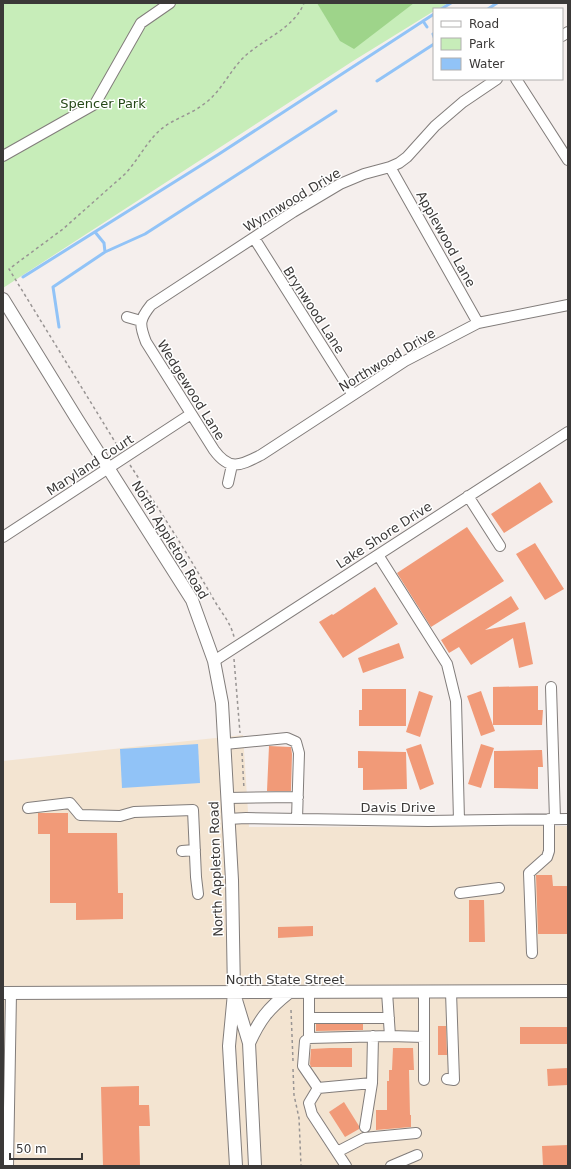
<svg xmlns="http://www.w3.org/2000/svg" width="571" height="1169" font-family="'DejaVu Sans',sans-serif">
<rect width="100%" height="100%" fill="#f5efed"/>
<path fill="#f3e4d1" d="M 243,735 L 249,827 L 568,826 L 568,1166 L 3,1166 L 3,761 Z"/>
<path fill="#c7edb9" d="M 3,3 L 448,3 L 438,9 L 434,9 L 434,11 L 353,61 L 3,288 Z"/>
<path fill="#9ed48a" d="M 317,3 L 414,3 L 354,49 L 340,41 Z"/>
<path fill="#91c3f7" d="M 198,744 L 200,783 L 122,788 L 120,749 Z"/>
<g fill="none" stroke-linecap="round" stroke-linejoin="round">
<path stroke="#91c3f7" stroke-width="3" d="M 441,9 L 451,3
M 488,9 L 497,3
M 423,21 L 427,27
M 433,34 L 434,37
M 377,81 L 434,44
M 95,232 L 104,243 L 105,252
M 23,277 L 219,154 L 434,14
M 59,327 L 53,287 L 105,252 L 145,234 L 336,111"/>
</g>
<path fill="#f19a78" d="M 540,482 L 553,502 L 504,533 L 491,514 Z
M 467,527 L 504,581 L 431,627 L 397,573 Z
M 535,543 L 564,589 L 545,600 L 516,554 Z
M 375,587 L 398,624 L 343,658 L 319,622 L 332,614 L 333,615 Z
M 511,596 L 519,609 L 485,630 L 525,622 L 533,664 L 519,668 L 513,638 L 471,665 L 459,647 L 449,653 L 441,640 Z
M 399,643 L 404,658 L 363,673 L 358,658 Z
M 538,686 L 538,710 L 543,710 L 542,725 L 493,725 L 493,687 Z
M 362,689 L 406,689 L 406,726 L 359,726 L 359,710 L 362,710 Z
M 419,691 L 433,696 L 420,737 L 406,732 Z
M 481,691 L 495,731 L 481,736 L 467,696 Z
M 421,744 L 434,784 L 420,790 L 406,749 Z
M 481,744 L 494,748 L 481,788 L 468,784 Z
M 269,746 L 291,747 L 292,754 L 291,791 L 267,791 Z
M 542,750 L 543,767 L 538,767 L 538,789 L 494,788 L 494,751 Z
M 358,751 L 406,752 L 407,789 L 363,790 L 363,768 L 358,768 Z
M 38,813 L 68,813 L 68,833 L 117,833 L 118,893 L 123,893 L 123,919 L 76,920 L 76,903 L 50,903 L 50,834 L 38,834 Z
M 536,875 L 552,875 L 553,886 L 568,886 L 568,934 L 538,934 Z
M 469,900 L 484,900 L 485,942 L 469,942 Z
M 313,926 L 313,936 L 278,938 L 278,927 Z
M 316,1024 L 363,1024 L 363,1030 L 316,1031 Z
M 438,1026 L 446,1026 L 447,1055 L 438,1055 Z
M 520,1027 L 568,1027 L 568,1044 L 520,1044 Z
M 330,1048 L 352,1048 L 352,1067 L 311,1067 L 310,1064 L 311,1049 Z
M 393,1048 L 413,1048 L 414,1070 L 409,1070 L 410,1115 L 411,1115 L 411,1127 L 376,1130 L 376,1110 L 387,1110 L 387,1081 L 389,1081 L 389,1070 L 392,1070 Z
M 568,1068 L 568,1085 L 548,1086 L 547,1069 Z
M 139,1086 L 139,1105 L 149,1105 L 150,1126 L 139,1126 L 140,1166 L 103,1166 L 101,1087 Z
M 344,1102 L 359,1126 L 359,1129 L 345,1137 L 329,1112 Z
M 568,1145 L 568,1166 L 543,1166 L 542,1146 Z"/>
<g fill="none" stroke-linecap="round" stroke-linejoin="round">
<g stroke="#827d7b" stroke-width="12">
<path id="minor" d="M 562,36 L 568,32
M 497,79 L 463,102 L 435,126 L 407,157 L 399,163 L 390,167 L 364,174 L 340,184 L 293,212 L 151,305 C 139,320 139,324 146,342 L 214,450 C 230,472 241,465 261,455 L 405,361 L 478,323 L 568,305
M 516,79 L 568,160
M 3,156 L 95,104 L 141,23 L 170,3
M 390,167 L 478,323
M 254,238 L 353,395
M 127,317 L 141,321
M 228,483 L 232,465
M 468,496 L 500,546
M 3,537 L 191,414
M 378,555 L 447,664 L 456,701 L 459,820
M 214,661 L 568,432
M 551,687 L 555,819
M 225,744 L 287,738 L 296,742 L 299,753 L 297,819
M 227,798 L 298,797
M 28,808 L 70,803 L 80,815 L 120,816 L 134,812 L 193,810 L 196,877 L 198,894
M 228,819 L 246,818 L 428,821 L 568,819
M 182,851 L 195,850
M 460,893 L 499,888
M 532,953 L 529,873 L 547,857 L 549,851 L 549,819
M 387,992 L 390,1036 L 424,1037
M 424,992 L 424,1080
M 309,993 L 309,1038 L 390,1036
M 310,1018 L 389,1018
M 309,1038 L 305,1041 L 303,1066 L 318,1088
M 447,1079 L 454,1080 L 451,992
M 318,1088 L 309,1103 L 312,1114 L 346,1166
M 318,1088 L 372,1083
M 365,1127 L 372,1083 L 373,1036
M 337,1152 L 364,1138 L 416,1133
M 8,1166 L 11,993
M 391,1166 L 417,1155"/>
</g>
<g stroke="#827d7b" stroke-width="14">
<path id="major" d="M 3,299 L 77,419 L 192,600 L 214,661 L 222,703 L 232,880 L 234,993 L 229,1046 L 236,1166
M 3,993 L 568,991
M 236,1000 L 249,1043 L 255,1166
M 249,1043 C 260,1019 268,1009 288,993"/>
</g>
<path stroke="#989493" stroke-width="1.5" stroke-dasharray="3 3" stroke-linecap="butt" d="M 120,450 L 9,269 L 63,229 L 125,174 C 138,160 146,143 159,131 C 172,119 190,115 204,104 C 221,92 229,72 243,58 C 262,39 294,29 304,3
M 130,465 C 159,509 188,554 214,600 C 221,612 231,623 234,637
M 234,659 L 240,733
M 242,753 L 244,789
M 291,1010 L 293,1061
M 293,1069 L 294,1095 L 299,1118 L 301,1166"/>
<use href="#minor" stroke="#fff" stroke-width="10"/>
<use href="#major" stroke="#fff" stroke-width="12"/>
</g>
<g text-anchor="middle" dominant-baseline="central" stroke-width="3" stroke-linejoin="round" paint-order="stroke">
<g font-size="13" fill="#254817" stroke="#fff">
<text x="103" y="103">Spencer Park</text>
</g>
<g font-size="13" fill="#3b3938" stroke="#fff">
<text transform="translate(292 200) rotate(-31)">Wynnwood Drive</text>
<text transform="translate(446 239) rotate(61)">Applewood Lane</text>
<text transform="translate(314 310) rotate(57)">Brynwood Lane</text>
<text transform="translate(387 360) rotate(-31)">Northwood Drive</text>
<text transform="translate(191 390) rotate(58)">Wedgewood Lane</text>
<text transform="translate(90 465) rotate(-33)">Maryland Court</text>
<text transform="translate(384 535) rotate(-33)">Lake Shore Drive</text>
<text transform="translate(170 540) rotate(59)">North Appleton Road</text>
<text x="398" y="807">Davis Drive</text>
<text transform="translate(216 869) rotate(-92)">North Appleton Road</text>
<text x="285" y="979">North State Street</text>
</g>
</g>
<rect width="571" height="1169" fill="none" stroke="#3b3938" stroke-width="8"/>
<rect x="433" y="8" width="130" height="72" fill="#ffffff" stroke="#b1b0af"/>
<rect x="441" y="21" width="20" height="6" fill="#ffffff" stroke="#b1b0af"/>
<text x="469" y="28" font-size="12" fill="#3b3938">Road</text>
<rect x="441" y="38" width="20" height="12" fill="#c7edb9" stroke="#b1b0af"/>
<text x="469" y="48" font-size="12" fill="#3b3938">Park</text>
<rect x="441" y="58" width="20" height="12" fill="#91c3f7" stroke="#b1b0af"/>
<text x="469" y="68" font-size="12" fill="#3b3938">Water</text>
<path d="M10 1153v6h72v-6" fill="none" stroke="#3b3938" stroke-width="2"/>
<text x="16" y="1153" font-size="12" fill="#3b3938" stroke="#ffffff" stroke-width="3" paint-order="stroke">50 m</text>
</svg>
